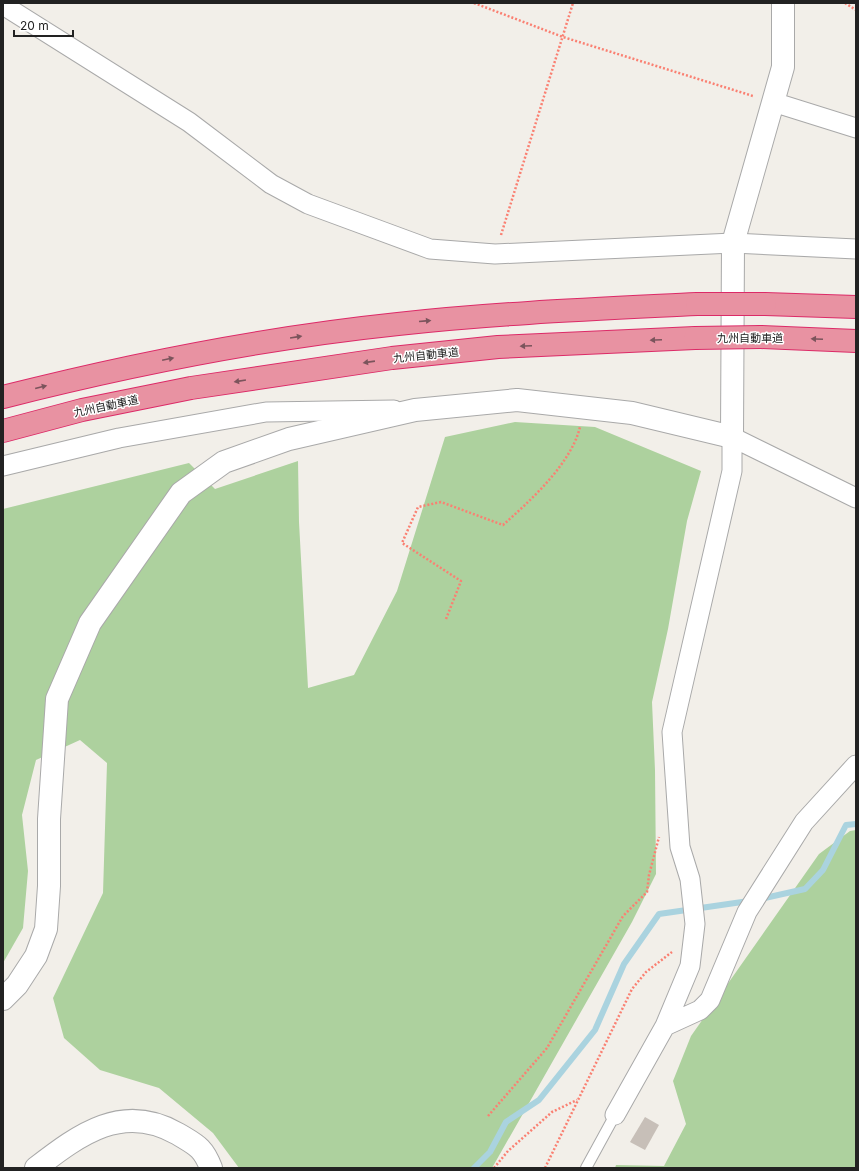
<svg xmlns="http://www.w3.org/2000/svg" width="859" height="1171" font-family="Inter,'Noto Sans JP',sans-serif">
<rect width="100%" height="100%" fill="#f2efe9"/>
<path fill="#add19e" d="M 515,422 L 595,427 L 701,471 L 687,521 L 668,629 L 652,702 L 655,770 L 656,874 L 632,922 L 492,1168 L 239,1168 L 213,1133 L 159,1088 L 100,1070 L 64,1038 L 53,998 L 103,893 L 107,763 L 80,740 L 36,760 L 22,815 L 28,871 L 23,928 L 3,963 L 3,509 L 189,463 L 215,489 L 298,461 L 299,522 L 308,688 L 354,675 L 397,591 L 445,437 Z
M 856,830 L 856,1168 L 615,1168 L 616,1165 L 664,1166 L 686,1124 L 673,1081 L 691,1036 L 819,854 L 850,831 Z"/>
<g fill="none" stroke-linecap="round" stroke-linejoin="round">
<path stroke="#aad3df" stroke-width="6" d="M 760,899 L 805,889 L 823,870 L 846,825 L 856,824
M 474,1168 L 490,1152 L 506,1122 L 539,1100 L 595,1030 L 624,964 L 659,914 L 749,901"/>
</g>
<path fill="#c7bfb8" d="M 645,1117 L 659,1125 L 645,1150 L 630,1142 Z"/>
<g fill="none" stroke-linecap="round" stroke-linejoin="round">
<g stroke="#a9a9a9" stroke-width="12">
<path id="service" d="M 586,1168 L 615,1115"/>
</g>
<g stroke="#a9a9a9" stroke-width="21">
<path id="minor" d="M 3,5 L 189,122 L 271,184 L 308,204 L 430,249 L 495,254 L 733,243 L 856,249
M 773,102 L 856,128
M 3,466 L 119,438 L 266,412 L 394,410
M 665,1026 L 700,1010 L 710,1000 L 747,912 L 804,822 L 856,765
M 615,1115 L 665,1026 L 690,966 L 695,924 L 690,879 L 680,847 L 672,732 L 732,471 L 732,437 L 856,498"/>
</g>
<g stroke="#a9a9a9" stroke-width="24">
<path id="tertiary" d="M 3,999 L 17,985 L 36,956 L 46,929 L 49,886 L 49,819 L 57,699 L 90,623 L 181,493 L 224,462 L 289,439 L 415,410 L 517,400 L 632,413 L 732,437 L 733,243 L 783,67 L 783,3
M 36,1168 C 80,1134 123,1102 178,1134 C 196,1145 203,1147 211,1168"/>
</g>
<g stroke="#dc2a67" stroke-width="24">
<path id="motorway" d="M 765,304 L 856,307
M 761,337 L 856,341
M 3,397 C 133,364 264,338 398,324 C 497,313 597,309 697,304
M 3,431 L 82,410 L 191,388 L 392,358 L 498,347 L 695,338"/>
</g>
<path stroke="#fa8072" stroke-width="2.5" stroke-dasharray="2 2" stroke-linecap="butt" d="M 474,3 L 563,37 L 753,96
M 845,3 L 856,10
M 501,235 L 573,3
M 446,619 L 461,581 L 402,543 L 418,507 L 441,502 L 503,525 C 530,501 571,464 580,427
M 488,1116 L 547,1048 L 623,916 L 647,892 L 649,875 L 659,837
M 494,1168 L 508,1151 L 552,1112 L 577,1100
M 545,1168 L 632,989 L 646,972 L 672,952"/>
<use href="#service" stroke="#fff" stroke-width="10"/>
<use href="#minor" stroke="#fff" stroke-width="19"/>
<use href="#tertiary" stroke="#fff" stroke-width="22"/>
<use href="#motorway" stroke="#e892a2" stroke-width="22"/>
<g stroke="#dc2a67" stroke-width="24" stroke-linecap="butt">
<path id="motorway-bridge" d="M 697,304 L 765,304
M 695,338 L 761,337"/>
</g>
<use href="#motorway-bridge" stroke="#e892a2" stroke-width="22"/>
</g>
<defs><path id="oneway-solid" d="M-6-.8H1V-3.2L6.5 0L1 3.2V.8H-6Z"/></defs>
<g fill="#7b545c">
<use href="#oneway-solid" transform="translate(425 321) rotate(-5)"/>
<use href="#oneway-solid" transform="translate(296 337) rotate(-9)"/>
<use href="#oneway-solid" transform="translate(817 339) rotate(-178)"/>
<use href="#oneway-solid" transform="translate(656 340) rotate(177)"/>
<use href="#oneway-solid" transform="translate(526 346) rotate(177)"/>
<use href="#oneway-solid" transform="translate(168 359) rotate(-12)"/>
<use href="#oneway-solid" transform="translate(369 362) rotate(172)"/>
<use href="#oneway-solid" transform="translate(240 381) rotate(171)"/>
<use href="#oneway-solid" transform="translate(41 387) rotate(-14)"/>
</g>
<g text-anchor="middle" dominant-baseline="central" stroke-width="3" stroke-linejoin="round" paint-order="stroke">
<g font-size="11" fill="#222" stroke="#fff">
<text x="750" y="338">九州自動車道</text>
<text transform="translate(426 355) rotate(-6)">九州自動車道</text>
<text transform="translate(106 406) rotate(-12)">九州自動車道</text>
</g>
</g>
<rect width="859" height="1171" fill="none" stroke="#222222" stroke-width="8"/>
<path d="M14 30v6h59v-6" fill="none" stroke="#222222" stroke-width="2"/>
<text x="20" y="30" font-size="12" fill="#222222" stroke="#ffffff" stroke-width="3" paint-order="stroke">20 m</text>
</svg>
